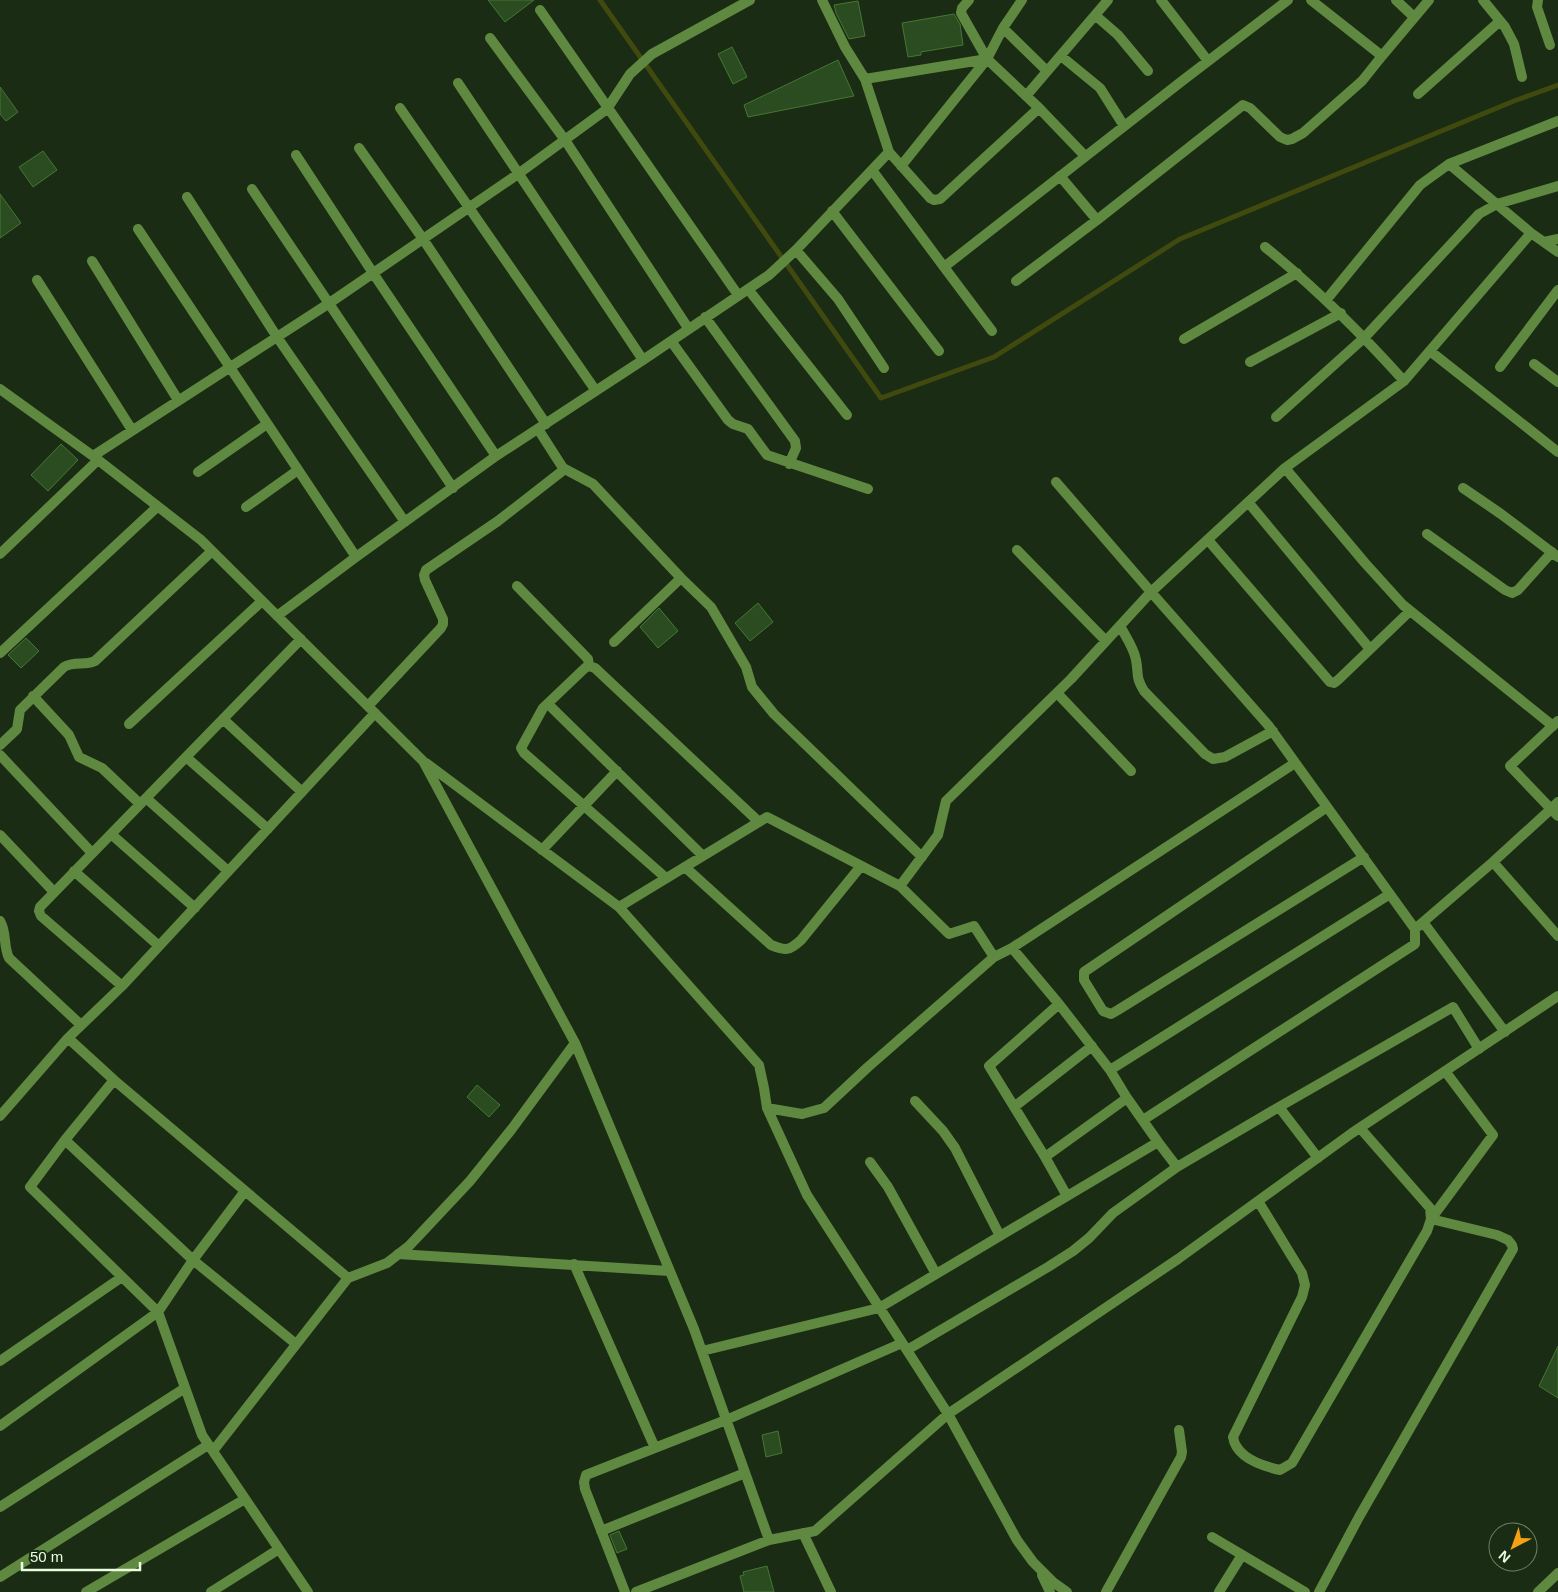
<svg xmlns="http://www.w3.org/2000/svg" width="1558" height="1592" font-family="Arial,sans-serif">
<rect width="100%" height="100%" fill="#1a2c13"/>
<g fill="none" stroke-linecap="round" stroke-linejoin="round">
<path stroke="#40490e" stroke-width="5" d="M 600,0 L 881,398 L 994,357 L 1180,239 L 1514,101 L 1558,85"/>
</g>
<path fill="#2b4c20" stroke="#457733" d="M 488,0 L 534,0 L 505,22 Z
M 858,1 L 865,36 L 849,39 L 836,13 L 834,5 Z
M 954,14 L 960,24 L 963,45 L 921,52 L 921,55 L 908,57 L 902,23 Z
M 732,47 L 747,77 L 733,84 L 718,54 Z
M 838,60 L 854,96 L 748,117 L 744,105 Z
M 0,87 L 18,112 L 6,121 L 0,114 Z
M 43,151 L 57,170 L 33,187 L 19,167 Z
M 0,194 L 21,223 L 0,238 Z
M 61,444 L 78,460 L 48,491 L 31,475 Z
M 758,603 L 773,622 L 750,641 L 735,623 Z
M 659,608 L 678,631 L 658,648 L 640,627 Z
M 26,638 L 39,651 L 21,668 L 8,655 Z
M 477,1085 L 500,1105 L 489,1117 L 467,1097 Z
M 1558,1346 L 1558,1398 L 1539,1386 Z
M 778,1431 L 782,1453 L 766,1457 L 762,1435 Z
M 619,1531 L 627,1549 L 617,1553 L 610,1535 Z
M 767,1566 L 774,1592 L 744,1592 L 740,1576 L 744,1575 L 743,1572 Z"/>
<g fill="none" stroke-linecap="round" stroke-linejoin="round">
<path stroke="#5f8840" stroke-width="10" d="M 822,0 L 845,47 L 865,79 L 889,152 L 930,198 L 934,200 L 940,199 L 1039,108
M 969,0 L 962,8 L 961,13 L 987,59 L 1039,108 L 1085,156
M 1161,0 L 1208,61
M 1311,0 L 1382,56 L 1429,0
M 1396,0 L 1414,17
M 1483,0 L 1505,27 L 1514,44 L 1522,77
M 1538,0 L 1537,7 L 1550,45
M 540,10 L 738,295
M 1095,15 L 1118,35 L 1148,71
M 1003,28 L 1047,71
M 490,38 L 565,140 L 688,328
M 1061,56 L 1100,88 L 1124,126
M 865,79 L 987,59 L 1003,28 L 1022,0
M 458,83 L 643,360
M 1418,94 L 1500,21
M 1026,96 L 1108,0
M 400,108 L 596,391
M 1558,121 L 1449,164 L 1531,233 L 1404,381 L 1285,468 L 1151,592 L 1268,725 L 1415,929 L 1493,862 L 1551,809 L 1510,766 L 1558,721
M 359,148 L 423,239 L 546,424
M 296,155 L 373,273 L 496,456
M 901,166 L 987,59
M 872,170 L 944,267 L 1182,81 L 1288,0
M 1060,176 L 1097,220 L 1243,105 L 1250,108 L 1280,137 L 1287,140 L 1292,139 L 1303,133 L 1362,81 L 1382,56
M 252,189 L 453,488
M 187,197 L 277,337 L 405,522
M 832,211 L 939,351
M 138,229 L 356,557
M 1531,233 L 1558,252
M 1544,242 L 1558,239
M 1265,247 C 1317,289 1360,332 1404,381
M 796,250 L 838,299 L 884,368
M 92,261 L 178,400
M 944,267 L 992,331
M 37,280 L 132,430
M 1016,281 L 1097,220
M 748,289 L 847,415
M 1327,299 L 1420,185 L 1449,164
M 705,317 L 795,441 L 796,448 L 789,464
M 1184,339 L 1297,273
M 671,341 L 728,420 L 733,424 L 748,429 L 767,455 L 868,489
M 1430,351 L 1558,452
M 1250,362 L 1341,313
M 1534,364 L 1558,382
M 1500,367 L 1558,290
M 0,389 L 93,456 L 201,540 L 423,761 L 575,1043 L 694,1329 L 769,1540
M 1276,417 L 1365,337 L 1479,214 L 1497,204 L 1558,186
M 93,456 L 328,304 L 518,174 L 607,109 L 630,74 L 652,54 L 750,0
M 563,468 L 593,484 L 681,578 L 711,607 L 746,667 L 752,687 L 774,714 L 922,857
M 1285,468 L 1365,563 L 1403,605 L 1553,726
M 198,472 L 267,424
M 1463,488 L 1501,514 L 1558,557
M 1248,502 L 1370,649
M 246,507 L 298,470
M 1427,534 L 1505,590 L 1512,593 L 1518,590 L 1552,552
M 1208,540 L 1330,682 L 1334,683 L 1338,680 L 1410,611
M 1017,550 L 1106,641
M 0,554 L 98,460
M 517,586 L 588,659 L 589,666
M 277,616 L 356,557 L 496,456 L 643,360 L 769,275 L 796,250 L 889,152
M 1120,626 C 1126,637 1134,648 1136,660 C 1139,675 1135,676 1144,691 L 1205,754 L 1213,759 L 1225,757 L 1273,731
M 614,642 L 681,578
M 0,653 L 157,507
M 1057,693 L 1131,771
M 33,696 L 69,735 L 79,757 L 102,768 L 140,804
M 548,704 L 703,856
M 368,706 L 441,628 L 443,624 L 443,619 L 425,580 L 424,575 L 426,570 L 498,521 L 561,472 L 563,468 L 538,429
M 223,719 L 302,792
M 129,724 L 262,601
M 0,745 L 17,729 L 20,710 L 64,667 C 74,661 85,666 95,661 L 212,551
M 0,755 L 92,853
M 186,757 L 268,829
M 426,763 L 619,907 L 767,817 L 900,886 L 938,835 L 946,801 L 1071,679 L 1151,592 L 1056,482
M 146,798 L 228,871
M 1558,802 L 1551,809 L 1558,816
M 1327,807 L 1084,972 L 1084,980 L 1103,1011 L 1111,1014 L 1118,1010 L 1364,857
M 111,834 L 195,908
M 0,835 L 54,892
M 542,850 L 617,771
M 1493,862 L 1558,936
M 685,867 L 771,945 C 786,951 789,951 801,940 L 861,866
M 74,871 L 159,946
M 666,878 L 524,753 L 521,748 L 543,708 L 585,668 L 589,666 L 595,668 L 759,822
M 619,907 L 759,1065 L 764,1088 L 767,1108 L 807,1195 L 948,1414 L 1017,1540 L 1033,1562 L 1053,1582 L 1067,1592
M 0,921 C 7,932 3,946 9,958 L 81,1025
M 1423,922 L 1505,1032
M 1012,948 L 1295,763
M 994,957 L 1012,948 L 1059,1004 L 989,1066 L 1045,1157
M 122,986 L 41,916 L 39,911 L 40,907 L 301,639
M 1059,1004 L 1110,1070 L 1127,1098
M 1110,1070 L 1390,894
M 114,1080 L 348,1278 L 213,1451
M 915,1101 L 943,1131 L 955,1148 L 1000,1236
M 1014,1107 L 1092,1046
M 1279,1107 L 1453,1007 L 1479,1049
M 767,1108 L 802,1114 L 824,1108 L 868,1067 L 994,957 L 974,926 L 949,934 L 900,886
M 0,1116 L 68,1038
M 1143,1120 L 1415,944 L 1415,929
M 870,1162 L 888,1187 L 936,1274
M 245,1191 L 193,1260 L 296,1344
M 1067,1196 L 1045,1157 L 1127,1098 L 1158,1142
M 1258,1201 L 1302,1273 L 1305,1285 L 1302,1297 L 1233,1437 C 1236,1457 1262,1466 1280,1470 L 1292,1463 L 1427,1231 L 1431,1219 L 1430,1208 L 1360,1128
M 398,1254 L 669,1271
M 574,1264 L 655,1448
M 348,1278 L 387,1263 L 409,1246 L 470,1181 L 511,1130 L 575,1043
M 907,1350 L 1048,1267 L 1073,1251 L 1089,1238 L 1113,1213 L 1177,1167
M 702,1351 L 879,1308 L 1158,1142 L 1177,1167 L 1279,1107 L 1318,1158
M 0,1361 L 122,1277
M 0,1426 L 158,1312 L 30,1187 L 65,1140
M 0,1507 L 185,1388
M 601,1531 L 745,1473
M 803,1533 L 831,1592
M 1212,1537 L 1305,1592
M 1042,1575 L 1050,1592
M 0,1577 L 208,1445
M 86,1592 L 245,1499
M 211,1592 L 279,1549
M 308,1592 L 202,1435 L 158,1312 L 193,1260 L 65,1140 L 114,1080 L 68,1038 L 122,986 L 375,713
M 625,1592 L 585,1489 L 584,1482 L 586,1475 L 726,1420 L 902,1343
M 636,1592 L 769,1540 L 815,1531 L 948,1414 L 1178,1259 L 1352,1133 L 1558,996
M 1106,1592 L 1181,1457 L 1182,1452 L 1179,1430
M 1219,1592 L 1242,1555
M 1319,1592 L 1359,1517 L 1513,1249 L 1512,1245 L 1508,1240 L 1497,1235 L 1431,1219 L 1493,1135 L 1445,1071
M 1538,1592 L 1558,1573"/>
</g>
<g transform="translate(1513 1547) rotate(221)"><circle r="24" fill="#1a2c13" stroke="#6d8065"/>
<path d="M0-4L9 19L0 12L-9 19Z" fill="#f5a113"/>
<text y="-8" font-size="14" font-weight="bold" text-anchor="middle" fill="#eafedf">N</text>
</g>
<path d="M22 1562v8h118v-8" fill="none" stroke="#eafedf" stroke-width="2.5"/>
<text x="30" y="1562" font-size="15" fill="#eafedf" stroke="#1a2c13" stroke-width="4" paint-order="stroke">50 m</text>
</svg>
